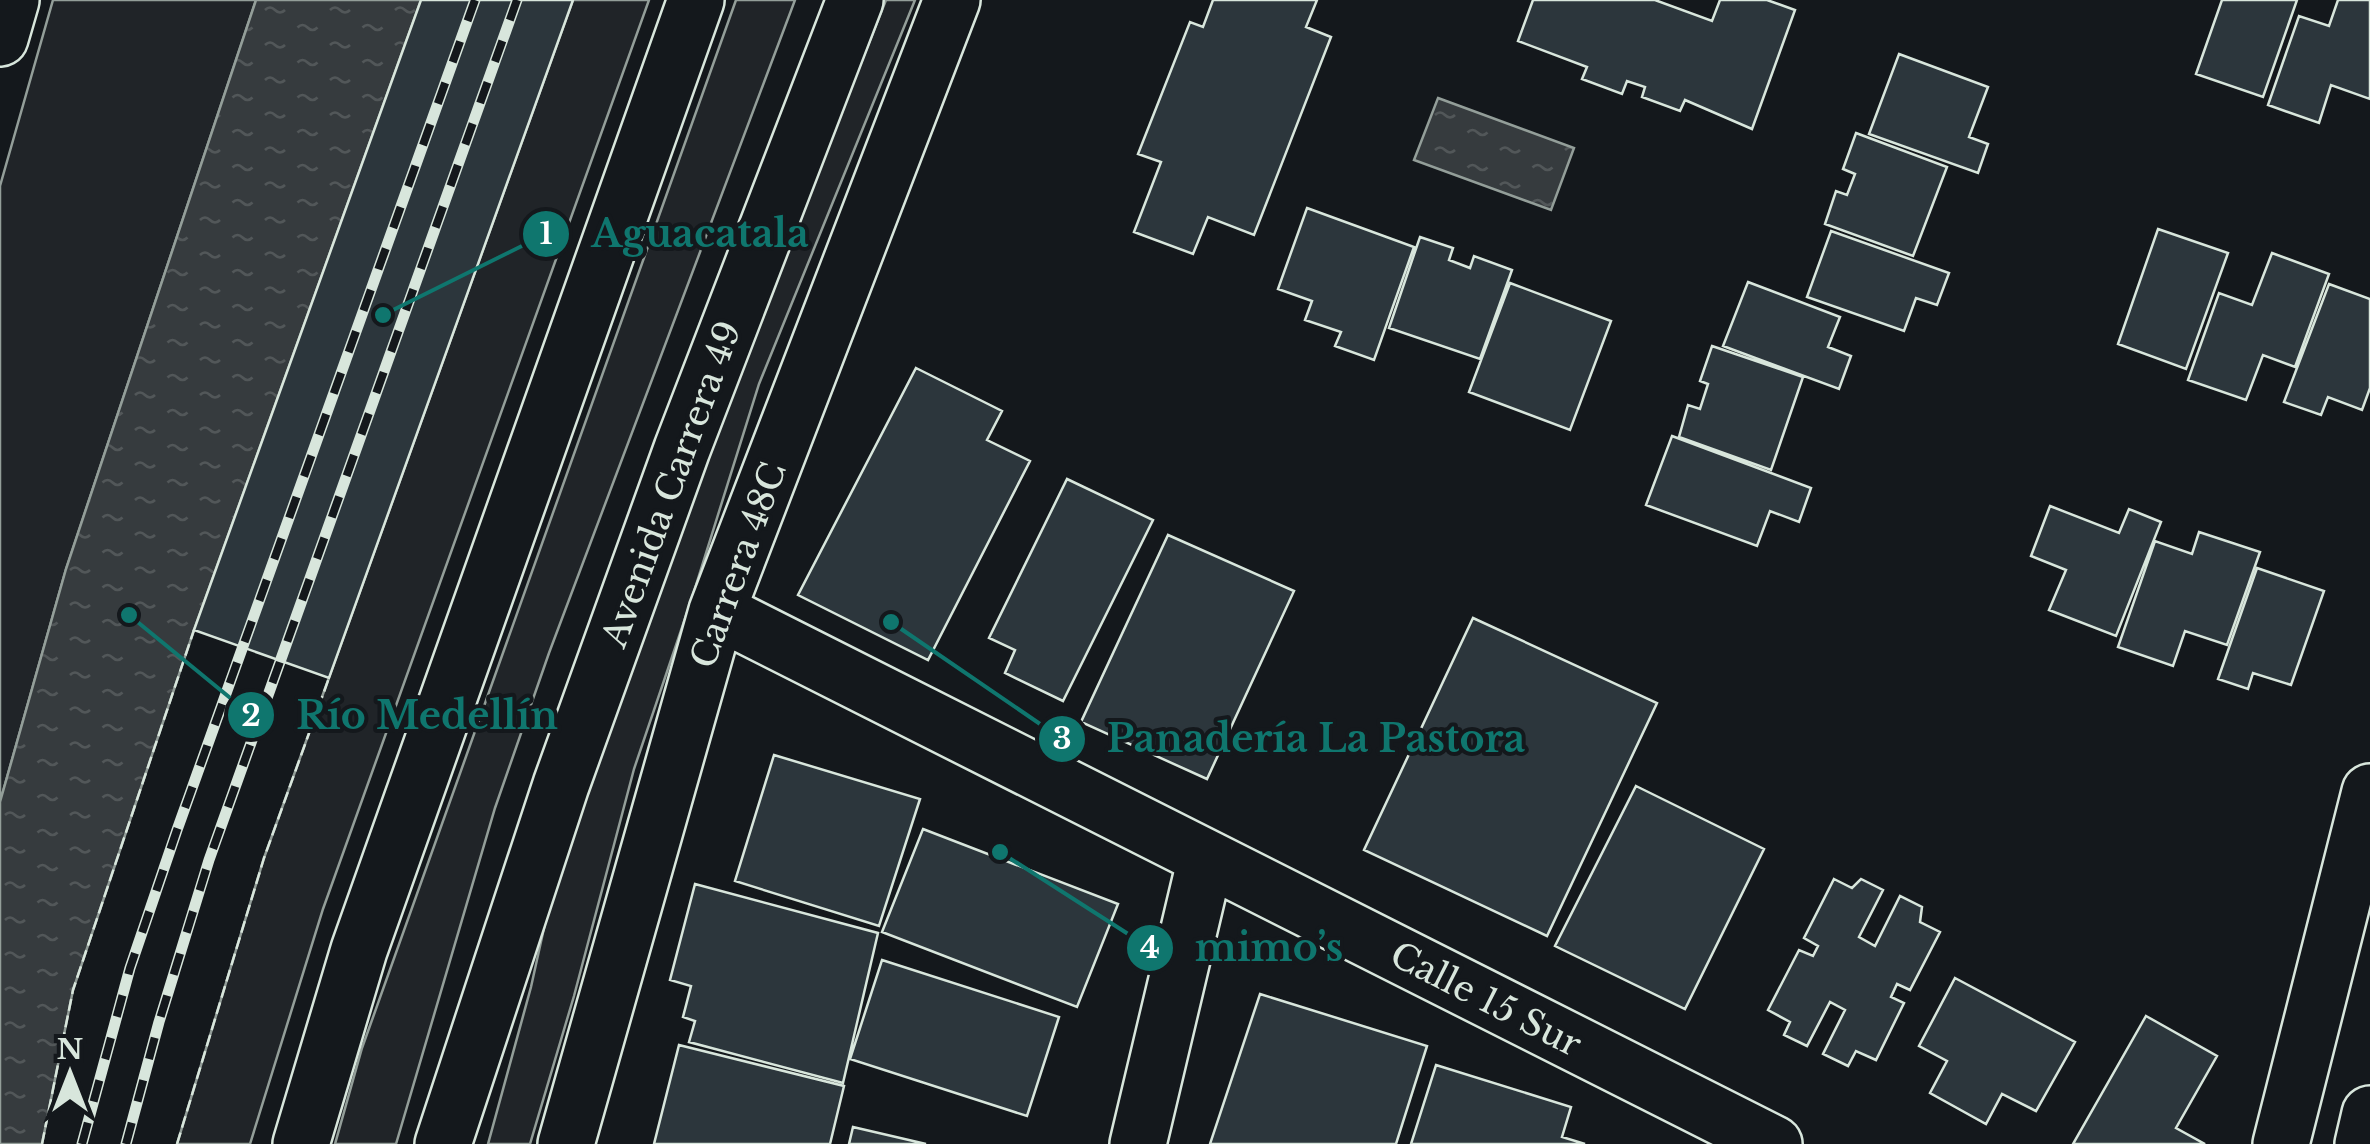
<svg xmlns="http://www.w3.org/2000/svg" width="2370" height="1144" font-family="'Libre Baskerville',serif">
<defs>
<pattern id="water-ripples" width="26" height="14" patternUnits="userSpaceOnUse" patternTransform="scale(2.5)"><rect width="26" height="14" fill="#363b3e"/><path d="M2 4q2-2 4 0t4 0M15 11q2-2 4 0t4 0" fill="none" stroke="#525759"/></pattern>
</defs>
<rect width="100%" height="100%" fill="#14181c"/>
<path fill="#202428" stroke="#939e99" stroke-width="2.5" d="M 53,0 L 256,0 L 66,569 L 0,802 L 0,186 Z
M 573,0 L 649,0 L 323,909 L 250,1144 L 177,1144 L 264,858 Z
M 736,0 L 795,0 L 549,653 L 495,808 L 396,1144 L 335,1144 L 362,1048 Z
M 886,0 L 915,0 L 759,384 L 691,601 L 634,769 L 574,996 L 530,1144 L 488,1144 L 531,987 L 561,851 L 658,598 L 738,372 Z"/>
<path fill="url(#water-ripples)" stroke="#939e99" stroke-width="2.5" d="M 256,0 L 421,0 L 194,630 L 73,990 L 42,1144 L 0,1144 L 0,802 L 66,569 Z
M 1438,98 L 1574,148 L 1551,210 L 1414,160 Z"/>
<path fill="#2c363c" stroke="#d8e6dc" stroke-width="2.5" d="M 421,0 L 573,0 L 329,678 L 194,630 Z
M 1213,0 L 1317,0 L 1306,27 L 1331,37 L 1254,235 L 1208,217 L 1193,254 L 1134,232 L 1161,162 L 1138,154 L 1190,22 L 1203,27 Z
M 1533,0 L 1655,0 L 1712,21 L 1720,0 L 1767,0 L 1795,10 L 1752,129 L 1685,100 L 1680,111 L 1642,97 L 1645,87 L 1627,81 L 1622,94 L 1582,79 L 1587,67 L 1518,41 Z
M 2222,0 L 2297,0 L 2263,97 L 2196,74 Z
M 2338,0 L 2370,0 L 2370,99 L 2331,85 L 2319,123 L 2268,105 L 2299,16 L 2329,26 Z
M 1899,54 L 1988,87 L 1969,137 L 1988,144 L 1978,173 L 1869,134 Z
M 1856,133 L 1947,167 L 1913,256 L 1825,224 L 1836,191 L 1847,195 L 1855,174 L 1843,169 Z
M 1307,208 L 1414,247 L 1374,360 L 1335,346 L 1341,332 L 1305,320 L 1312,301 L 1278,289 Z
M 2158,229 L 2228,253 L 2186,369 L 2118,344 Z
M 1831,231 L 1949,273 L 1937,305 L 1916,298 L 1904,331 L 1807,297 Z
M 1420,237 L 1453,248 L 1449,260 L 1470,268 L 1474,256 L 1512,270 L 1480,359 L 1389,328 Z
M 2272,253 L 2329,274 L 2295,367 L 2263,355 L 2246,400 L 2188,380 L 2219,293 L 2252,305 Z
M 1748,282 L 1840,317 L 1828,347 L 1851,356 L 1839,389 L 1723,346 Z
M 1510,283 L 1611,321 L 1570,430 L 1469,392 Z
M 2329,284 L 2370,299 L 2370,388 L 2362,410 L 2328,397 L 2321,415 L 2284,402 Z
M 1712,346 L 1803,377 L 1771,470 L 1679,437 L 1688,405 L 1700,409 L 1708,384 L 1700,381 Z
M 916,368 L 1002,411 L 987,440 L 1030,461 L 928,660 L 798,595 Z
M 1672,436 L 1811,488 L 1799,522 L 1770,511 L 1757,546 L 1646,505 Z
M 1067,479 L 1153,520 L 1063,701 L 1005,673 L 1015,650 L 989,638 Z
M 2050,506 L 2119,533 L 2129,509 L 2161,522 L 2116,636 L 2049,610 L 2066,570 L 2031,556 Z
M 2199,532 L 2260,552 L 2227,645 L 2185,631 L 2173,666 L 2118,647 L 2155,541 L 2192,554 Z
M 1168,535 L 1294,591 L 1207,779 L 1081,722 Z
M 2257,568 L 2324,591 L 2291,685 L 2253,673 L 2248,689 L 2218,679 Z
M 1473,618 L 1657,703 L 1547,936 L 1364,850 Z
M 774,755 L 920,799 L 879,926 L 735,881 Z
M 1636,786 L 1764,849 L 1685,1009 L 1555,946 Z
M 923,829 L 1118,904 L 1077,1007 L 882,932 Z
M 1834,879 L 1852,888 L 1861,879 L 1883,890 L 1859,937 L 1875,946 L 1900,896 L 1922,907 L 1920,922 L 1940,932 L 1910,990 L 1897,984 L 1891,997 L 1904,1003 L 1876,1060 L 1856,1051 L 1848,1066 L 1823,1054 L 1845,1010 L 1830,1002 L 1807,1046 L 1784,1035 L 1790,1022 L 1768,1010 L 1799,950 L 1813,956 L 1818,946 L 1804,938 Z
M 695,884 L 878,933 L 843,1083 L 689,1042 L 695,1021 L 683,1017 L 691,986 L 670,980 Z
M 882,960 L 1059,1017 L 1027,1116 L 850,1059 Z
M 1955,978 L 2075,1042 L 2036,1111 L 2002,1094 L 1986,1124 L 1930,1093 L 1947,1061 L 1919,1046 Z
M 1260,994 L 1427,1046 L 1396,1144 L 1210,1144 Z
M 2146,1016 L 2217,1056 L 2176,1128 L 2205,1144 L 2073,1144 Z
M 679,1045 L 844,1086 L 830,1144 L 654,1144 Z
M 1436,1065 L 1571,1107 L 1562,1137 L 1585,1144 L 1411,1144 Z
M 853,1127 L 926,1144 L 849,1144 Z"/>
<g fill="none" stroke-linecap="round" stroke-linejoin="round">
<g stroke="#d8e6dc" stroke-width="60">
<path id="minor" d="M 717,611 L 1774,1144
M 566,1144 L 717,611 L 952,0
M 1138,1144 L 1206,858"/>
</g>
<g stroke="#d8e6dc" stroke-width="60">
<path id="primary" d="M 2281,1144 L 2370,792
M 2363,1144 L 2370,1114"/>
</g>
<g stroke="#d8e6dc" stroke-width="60">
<path id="trunk" d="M 0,38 L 11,0
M 301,1144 L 359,950 L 696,0
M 443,1144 L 561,785 L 682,449 L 855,0"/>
</g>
<use href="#minor" stroke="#14181c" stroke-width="55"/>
<use href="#primary" stroke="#14181c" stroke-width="55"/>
<use href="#trunk" stroke="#14181c" stroke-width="55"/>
<g stroke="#d8e6dc" stroke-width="11">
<path id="rail" d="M 82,1144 L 130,968 L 177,830 L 475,0
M 126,1144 L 159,1022 L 209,860 L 517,0"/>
</g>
<use href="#rail" stroke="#14181c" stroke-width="8" stroke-dasharray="22" stroke-linecap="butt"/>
<path stroke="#d8e6dc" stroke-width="2.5" stroke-dasharray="12 5" stroke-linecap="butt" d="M 42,1144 L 73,990 L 194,630
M 177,1144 L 264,858 L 329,678"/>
</g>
<g text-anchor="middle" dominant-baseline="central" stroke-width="8" stroke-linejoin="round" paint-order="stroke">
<g font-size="35" fill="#d8e6dc" stroke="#14181c">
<text transform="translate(671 484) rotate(-70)">Avenida Carrera 49</text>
<text transform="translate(738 565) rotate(-70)">Carrera 48C</text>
<text transform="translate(1486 999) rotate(27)">Calle 15 Sur</text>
</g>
</g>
<path fill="none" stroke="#0f766e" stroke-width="4" d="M383 315L546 234M129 615L251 715M891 622L1062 739M1000 852L1150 948"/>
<g fill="#0f766e" stroke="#14181c" stroke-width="4">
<circle cx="383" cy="315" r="10"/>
<circle cx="129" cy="615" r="10"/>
<circle cx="891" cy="622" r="10"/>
<circle cx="1000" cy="852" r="10"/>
<circle cx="546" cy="234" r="25"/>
<circle cx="251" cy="715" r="25"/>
<circle cx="1062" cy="739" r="25"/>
<circle cx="1150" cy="948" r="25"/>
</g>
<g font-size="30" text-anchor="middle" font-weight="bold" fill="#fff">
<text x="546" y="244">1</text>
<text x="251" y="726">2</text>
<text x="1062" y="749">3</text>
<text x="1150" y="958">4</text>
</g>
<g font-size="38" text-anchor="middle" font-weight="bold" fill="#0f766e" stroke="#14181c" stroke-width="8" stroke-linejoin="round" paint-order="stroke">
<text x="700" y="247">Aguacatala</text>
<text x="427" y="729">Río Medellín</text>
<text x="1316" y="752">Panadería La Pastora</text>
<text x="1269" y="961">mimo’s</text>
</g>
<g transform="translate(70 1074)" stroke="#14181c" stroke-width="8" paint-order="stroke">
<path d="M0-8L18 38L0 25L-18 38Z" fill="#d8e6dc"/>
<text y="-15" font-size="28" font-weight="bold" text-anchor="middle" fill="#d8e6dc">N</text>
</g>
</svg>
